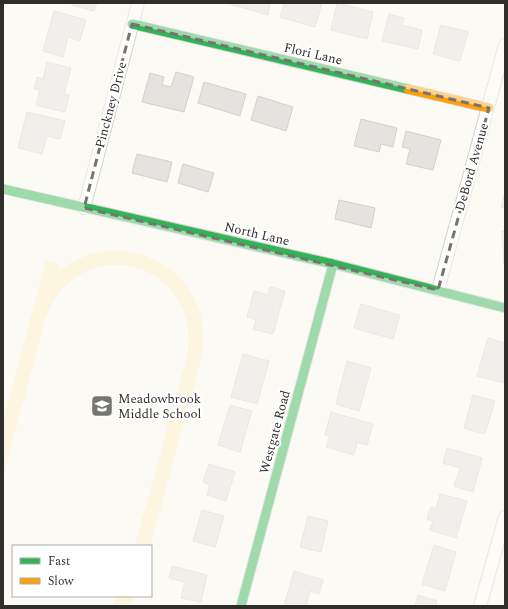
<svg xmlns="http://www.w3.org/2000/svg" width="508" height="609" font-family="Spectral,serif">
<rect width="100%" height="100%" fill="#fbfaf4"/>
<path fill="#fcefc7" d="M 112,250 C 174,252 213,298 201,360 L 150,546 L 135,546 L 187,356 C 204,261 78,227 46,318 L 3,476 L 3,420 L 46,261 L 60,265 L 59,271 C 75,258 93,252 112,250 Z
M 118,596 L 135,596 L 129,606 L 111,606 Z"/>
<path fill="#e4e3df" stroke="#d2d1cc" d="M 73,3 L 97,3 L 94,11 L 72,5 Z
M 226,3 L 270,3 L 268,15 Z
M 284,3 L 322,3 L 315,27 L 280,17 Z
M 337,3 L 373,12 L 367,39 L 331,30 Z
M 54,11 L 86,20 L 80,41 L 68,37 L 63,57 L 43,51 Z
M 389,14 L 404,18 L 402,25 L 422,30 L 418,49 L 382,41 Z
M 441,25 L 468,32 L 460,61 L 433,54 Z
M 47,62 L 71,68 L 64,94 L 69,95 L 65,112 L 36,105 L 40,90 L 34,89 L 37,77 L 43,79 Z
M 176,72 L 194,77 L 184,112 L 142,102 L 150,73 L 164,77 L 162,85 L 171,87 Z
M 204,82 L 246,94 L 240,116 L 198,103 Z
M 258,96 L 293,107 L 286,131 L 251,120 Z
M 27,112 L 65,121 L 60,139 L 47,136 L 42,154 L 18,148 Z
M 361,119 L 397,128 L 393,147 L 381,144 L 379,152 L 354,146 Z
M 406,131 L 441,140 L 433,170 L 406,164 L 410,149 L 402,147 Z
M 137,154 L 172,162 L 167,182 L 132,173 Z
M 183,164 L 214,173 L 208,192 L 178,183 Z
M 505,192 L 505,208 L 501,207 Z
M 339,200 L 375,208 L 371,228 L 335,219 Z
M 502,231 L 505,231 L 505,265 L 504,265 Z
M 270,287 L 285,291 L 273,334 L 253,329 L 256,320 L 247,317 L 254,291 L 268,295 Z
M 361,304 L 400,315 L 393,339 L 354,328 Z
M 488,338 L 505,343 L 504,383 L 477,376 Z
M 243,354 L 269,361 L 257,404 L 231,397 Z
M 347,361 L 371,368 L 359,411 L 336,404 Z
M 473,395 L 495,401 L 485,434 L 464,428 Z
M 230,405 L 252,411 L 240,452 L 218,445 Z
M 331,412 L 373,424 L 367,445 L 357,442 L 354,455 L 326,447 L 330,436 L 325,435 Z
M 447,448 L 482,458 L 473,492 L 454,486 L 460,468 L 443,463 Z
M 209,464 L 235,472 L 226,501 L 207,495 L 210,485 L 203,482 Z
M 440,494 L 467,501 L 456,538 L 430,530 L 433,521 L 427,519 L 431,507 L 436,509 Z
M 202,510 L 224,516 L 215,547 L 193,541 Z
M 308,516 L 328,521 L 321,552 L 300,547 Z
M 434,545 L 456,552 L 445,591 L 422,584 Z
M 172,566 L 207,575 L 201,602 L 181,598 L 185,582 L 169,578 Z
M 294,571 L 323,580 L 319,594 L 310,591 L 306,606 L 284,606 Z
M 418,595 L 437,601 L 436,606 L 415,606 Z"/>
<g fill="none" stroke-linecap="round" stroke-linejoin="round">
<g stroke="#d3d2ce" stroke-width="14">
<path id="street" d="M 84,208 L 138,3
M 438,290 L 505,45
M 480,606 L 505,517"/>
</g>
<g stroke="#d3d2ce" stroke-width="11">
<path id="fast" d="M 132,24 L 408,89
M 3,189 L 333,264 L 505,308
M 241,606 L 333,264"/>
</g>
<g stroke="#d3d2ce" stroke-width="11">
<path id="slow" d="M 408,89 L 489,108"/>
</g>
<use href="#street" stroke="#fefefd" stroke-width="12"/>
<use href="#fast" stroke="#30b455" stroke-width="9"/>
<use href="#slow" stroke="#ff9f0a" stroke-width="9"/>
</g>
<path d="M0 0H508V609H0ZM 132,24 L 489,108 L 438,290 L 84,208 Z" fill="#fbfaf4" fill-opacity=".55" fill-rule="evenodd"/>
<path fill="none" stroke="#777571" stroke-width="3" stroke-dasharray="8 5" stroke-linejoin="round" d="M 132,24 L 489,108 L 438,290 L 84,208 Z"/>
<defs>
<g id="school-square" transform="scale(1.15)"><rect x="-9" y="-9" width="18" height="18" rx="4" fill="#777571" stroke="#fff"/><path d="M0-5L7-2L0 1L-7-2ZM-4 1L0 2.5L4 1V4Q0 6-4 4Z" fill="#fff"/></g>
</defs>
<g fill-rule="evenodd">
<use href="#school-square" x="102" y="406"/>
</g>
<g text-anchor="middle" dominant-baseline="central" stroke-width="4" stroke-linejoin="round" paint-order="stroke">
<g font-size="13" fill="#302e2b" stroke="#fff">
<text transform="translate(313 54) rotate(13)">Flori Lane</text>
<text transform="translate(111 105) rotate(-75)">Pinckney Drive</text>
<text transform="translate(472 167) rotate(-74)">DeBord Avenue</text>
<text transform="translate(257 234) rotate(13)">North Lane</text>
<text transform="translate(275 432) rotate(-75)">Westgate Road</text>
</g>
<g font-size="13" fill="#302e2b" stroke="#fff" text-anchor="start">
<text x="118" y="399">Meadowbrook<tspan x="118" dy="15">Middle School</tspan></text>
</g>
</g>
<rect width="508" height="609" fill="none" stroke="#302e2b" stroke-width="8"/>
<rect x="12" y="545" width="140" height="52" fill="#ffffff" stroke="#acabaa"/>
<rect x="20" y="558" width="20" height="6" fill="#30b455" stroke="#acabaa"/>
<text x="48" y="565" font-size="12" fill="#302e2b">Fast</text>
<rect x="20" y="578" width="20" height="6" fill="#ff9f0a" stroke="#acabaa"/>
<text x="48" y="585" font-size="12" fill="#302e2b">Slow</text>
</svg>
